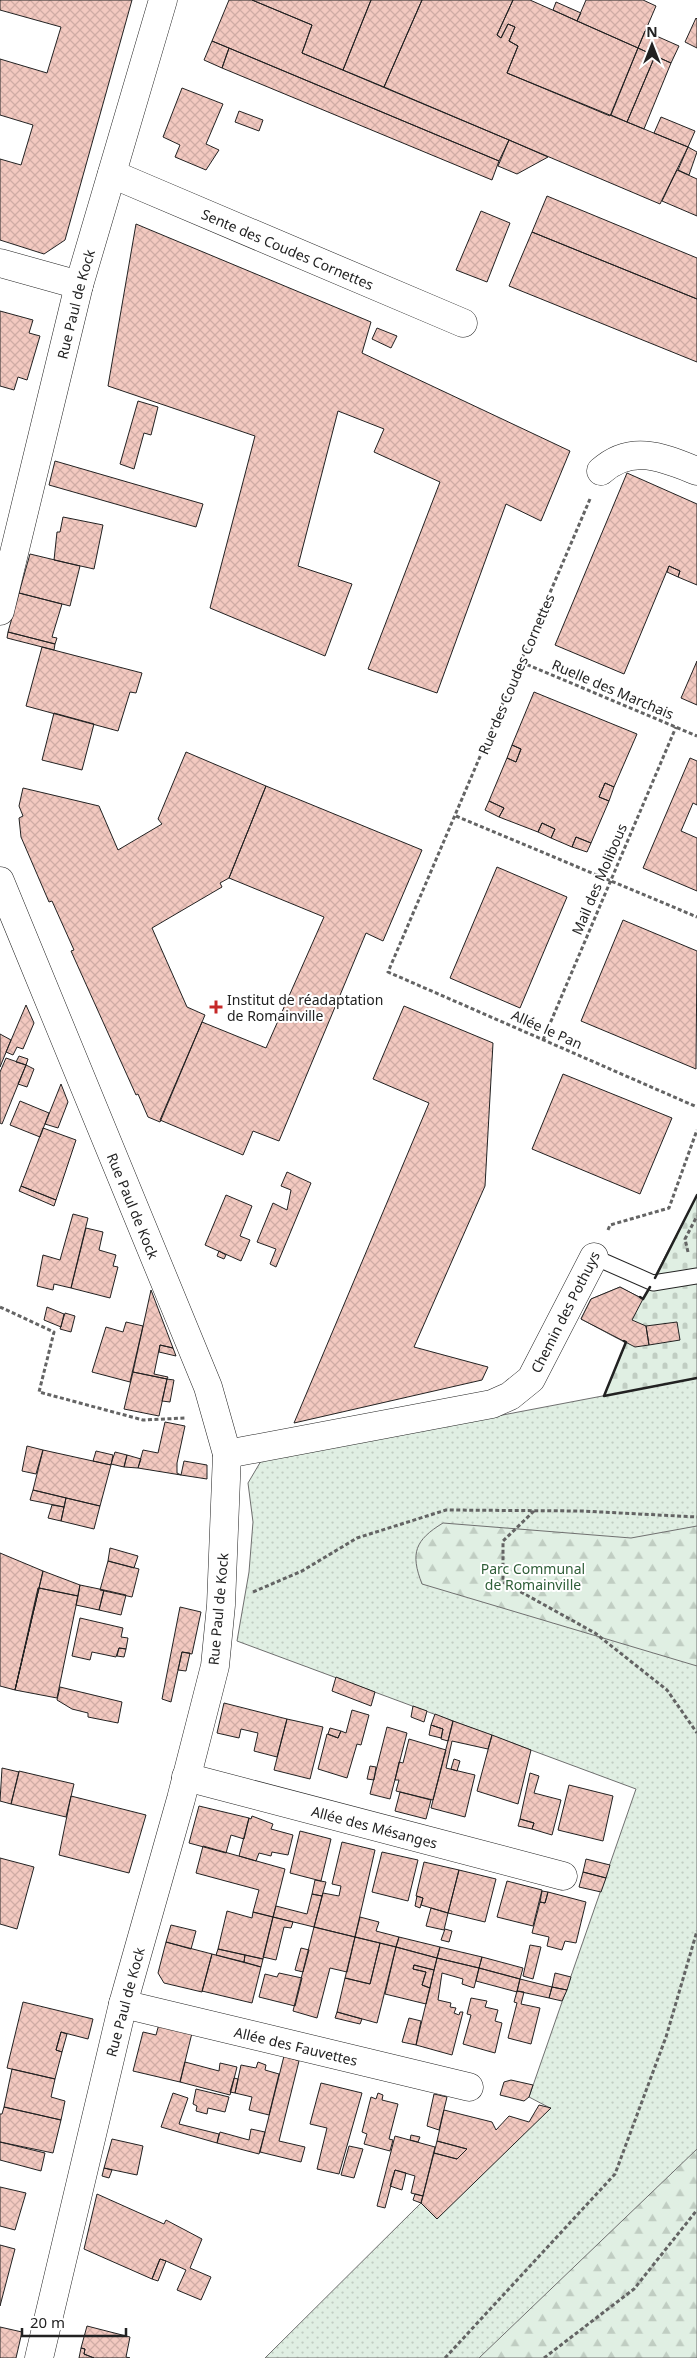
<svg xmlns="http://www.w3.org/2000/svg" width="697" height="2358" font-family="'Noto Sans',sans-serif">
<defs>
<pattern id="grass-dots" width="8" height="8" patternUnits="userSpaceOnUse" patternTransform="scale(1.25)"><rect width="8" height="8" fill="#e0efe3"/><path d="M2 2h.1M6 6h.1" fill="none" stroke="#c0cdc2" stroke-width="1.8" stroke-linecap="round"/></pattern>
<pattern id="forest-firs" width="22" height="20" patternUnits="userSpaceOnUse" patternTransform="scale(1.25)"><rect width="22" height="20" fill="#e0efe3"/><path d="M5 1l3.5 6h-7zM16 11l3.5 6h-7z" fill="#c0cdc2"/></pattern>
<pattern id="cemetery-stones" width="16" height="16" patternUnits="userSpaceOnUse" patternTransform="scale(1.25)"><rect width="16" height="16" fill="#e0efe3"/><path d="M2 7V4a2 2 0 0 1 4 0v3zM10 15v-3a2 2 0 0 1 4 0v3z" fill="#c0cdc2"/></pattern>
<pattern id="building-cross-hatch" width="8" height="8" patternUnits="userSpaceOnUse" patternTransform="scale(1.25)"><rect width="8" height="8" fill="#f3c9c0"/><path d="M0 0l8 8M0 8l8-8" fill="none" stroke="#d0aca5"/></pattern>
</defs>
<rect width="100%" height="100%" fill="#fff"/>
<path fill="url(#grass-dots)" stroke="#6f6f6f" d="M 697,1378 L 697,2358 L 265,2358 L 421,2203 L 550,2108 L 529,2097 L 636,1789 L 237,1641 L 249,1572 L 253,1522 L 248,1483 L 261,1461 Z"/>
<path fill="url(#forest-firs)" stroke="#6f6f6f" d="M 443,1523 L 631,1538 L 697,1526 L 697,1666 L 422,1584 C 410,1553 415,1540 443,1523 Z
M 697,2149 L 697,2358 L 479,2358 Z"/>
<path fill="url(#cemetery-stones)" stroke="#6f6f6f" d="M 697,1195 L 697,1378 L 604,1396 L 626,1343 L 581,1319 L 591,1299 L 620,1287 L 643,1299 Z"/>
<path fill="url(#building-cross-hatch)" stroke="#222" d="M 0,0 L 132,0 L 65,240 L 44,254 L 0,240 L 0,159 L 21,165 L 33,125 L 0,115 L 0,59 L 47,73 L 61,27 L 0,10 Z
M 229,0 L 252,0 L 312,25 L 302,53 L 509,140 L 499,161 L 212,41 Z
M 252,0 L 371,0 L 343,70 L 302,53 L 312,25 Z
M 371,0 L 422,0 L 384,87 L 343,70 Z
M 422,0 L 513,0 L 497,35 L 501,38 L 508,24 L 515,27 L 509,41 L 518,46 L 507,73 L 688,147 L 660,204 L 384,87 Z
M 513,0 L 530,0 L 638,48 L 610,116 L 507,73 L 518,46 L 509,41 L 515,27 L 508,24 L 501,38 L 497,35 Z
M 586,0 L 643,0 L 656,6 L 638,48 L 577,21 Z
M 556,2 L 581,13 L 577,21 L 553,10 Z
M 696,18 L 697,19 L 697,48 L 685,42 Z
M 645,31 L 679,46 L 671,63 L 638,48 Z
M 212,41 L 229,48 L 222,68 L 204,60 Z
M 229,48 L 499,161 L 492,180 L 222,68 Z
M 638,48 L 655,56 L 627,122 L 611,115 Z
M 655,56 L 671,63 L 644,129 L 627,122 Z
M 182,88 L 223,104 L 206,144 L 219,150 L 206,170 L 175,157 L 180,145 L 163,137 Z
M 239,111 L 263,120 L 259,131 L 235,122 Z
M 661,117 L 695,131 L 688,147 L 654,133 Z
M 509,140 L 548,157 L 517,174 L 498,166 Z
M 688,147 L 697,152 L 689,175 L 678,170 Z
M 677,170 L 697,179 L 697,216 L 662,201 Z
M 547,196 L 697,258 L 697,299 L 532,232 Z
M 481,211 L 510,223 L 487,282 L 456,270 Z
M 136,224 L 371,322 L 362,353 L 570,451 L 541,521 L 506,504 L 437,693 L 368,669 L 440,482 L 374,452 L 384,429 L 338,411 L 298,566 L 352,584 L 325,656 L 210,608 L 255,436 L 108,386 Z
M 532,232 L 697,299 L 697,362 L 509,286 Z
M 0,311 L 33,320 L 29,333 L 40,336 L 27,380 L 18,377 L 14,390 L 0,386 Z
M 377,328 L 397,336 L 391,348 L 372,339 Z
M 138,401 L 158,407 L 151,435 L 144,433 L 134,469 L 120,464 Z
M 55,461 L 203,504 L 196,527 L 49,485 Z
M 627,473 L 697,504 L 697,585 L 678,577 L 680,571 L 669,566 L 624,674 L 555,645 Z
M 63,517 L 103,525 L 94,569 L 54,560 L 57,532 L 60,532 Z
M 30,554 L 80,566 L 70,606 L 19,593 Z
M 669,566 L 680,571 L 678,577 L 667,572 Z
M 19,593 L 62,604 L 52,637 L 57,638 L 55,644 L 8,632 Z
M 8,632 L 55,644 L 54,650 L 7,638 Z
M 42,647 L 142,673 L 136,693 L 130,692 L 118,731 L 26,706 Z
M 697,661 L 697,705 L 681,698 Z
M 534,692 L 637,734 L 614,787 L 605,783 L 599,797 L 609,801 L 591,843 L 576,837 L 572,847 L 551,838 L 555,829 L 542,823 L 538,832 L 499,817 L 504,808 L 489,801 L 507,758 L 516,762 L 521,749 L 512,745 Z
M 54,713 L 94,724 L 82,770 L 42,760 Z
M 512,745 L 521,749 L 516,762 L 507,758 Z
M 186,752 L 266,786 L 229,878 L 220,883 L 222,887 L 152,928 L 187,1007 L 205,1015 L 160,1122 L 148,1117 L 138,1094 L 136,1095 L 71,951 L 74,950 L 52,901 L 49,902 L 21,837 L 19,818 L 23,816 L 19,806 L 23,788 L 99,806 L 118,850 L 162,824 L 158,819 Z
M 690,758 L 697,761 L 697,805 L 693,803 L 681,831 L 697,838 L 697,891 L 643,868 Z
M 605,783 L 614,787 L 609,801 L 599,797 Z
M 266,786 L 422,850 L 383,941 L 366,933 L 279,1141 L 253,1131 L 243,1155 L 160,1120 L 202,1022 L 266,1048 L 324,917 L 229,878 Z
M 489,801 L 504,808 L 499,817 L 485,810 Z
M 542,823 L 555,829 L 551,838 L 538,832 Z
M 576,837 L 591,843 L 587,852 L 572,847 Z
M 497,867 L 567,897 L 520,1008 L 450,978 Z
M 623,920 L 697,951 L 696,1069 L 581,1021 Z
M 26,1005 L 34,1023 L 23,1049 L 17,1047 L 13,1055 L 6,1052 Z
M 404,1006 L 493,1043 L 485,1186 L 414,1347 L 488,1367 L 482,1380 L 294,1423 L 429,1103 L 373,1079 Z
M 0,1034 L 11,1040 L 0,1067 Z
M 19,1056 L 28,1059 L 26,1065 L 16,1062 Z
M 6,1058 L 26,1065 L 2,1124 L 0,1123 L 0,1072 Z
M 26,1065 L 34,1069 L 27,1087 L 18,1084 Z
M 563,1074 L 672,1118 L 640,1194 L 532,1149 Z
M 61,1084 L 68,1102 L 58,1128 L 45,1124 Z
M 20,1101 L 49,1113 L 40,1137 L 10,1125 Z
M 43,1128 L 76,1140 L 56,1200 L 21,1186 Z
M 287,1172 L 311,1183 L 276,1267 L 270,1264 L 276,1249 L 257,1242 L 273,1203 L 287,1210 L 291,1190 L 281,1186 Z
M 21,1186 L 56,1200 L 54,1206 L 19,1191 Z
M 226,1195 L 252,1206 L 240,1236 L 250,1240 L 241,1261 L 205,1245 Z
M 73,1214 L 88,1218 L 71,1288 L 54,1284 L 53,1290 L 37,1286 L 43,1255 L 60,1260 Z
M 86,1228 L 103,1232 L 99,1250 L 116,1255 L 113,1266 L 118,1267 L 110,1298 L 71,1288 Z
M 219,1251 L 226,1255 L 224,1259 L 217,1256 Z
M 620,1287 L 643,1299 L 632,1320 L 646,1326 L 649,1345 L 635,1347 L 581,1319 L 591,1299 Z
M 151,1290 L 173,1348 L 160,1345 L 154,1374 L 168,1377 L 167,1379 L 133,1372 Z
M 47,1307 L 64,1314 L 61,1327 L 44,1320 Z
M 65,1313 L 75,1316 L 71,1332 L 60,1329 Z
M 126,1322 L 143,1326 L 130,1382 L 92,1372 L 106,1327 L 123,1332 Z
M 677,1322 L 680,1340 L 649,1345 L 646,1326 Z
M 160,1345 L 173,1348 L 176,1356 L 159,1352 Z
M 133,1372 L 167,1379 L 159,1416 L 124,1409 Z
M 167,1379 L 174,1380 L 170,1402 L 162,1401 Z
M 165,1422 L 185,1426 L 177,1463 L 177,1473 L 181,1475 L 138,1468 L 143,1450 L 158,1453 Z
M 27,1446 L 43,1450 L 36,1474 L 22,1471 Z
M 43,1450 L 111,1465 L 100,1506 L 33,1490 Z
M 96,1451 L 113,1455 L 111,1465 L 93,1461 Z
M 115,1452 L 127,1455 L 124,1467 L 111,1464 Z
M 127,1455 L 141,1459 L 138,1468 L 124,1467 Z
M 184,1461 L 207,1465 L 207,1479 L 181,1475 Z
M 33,1490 L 66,1498 L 64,1507 L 30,1500 Z
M 66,1498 L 100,1506 L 94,1529 L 61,1521 Z
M 52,1505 L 64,1507 L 61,1521 L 48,1518 Z
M 110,1548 L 138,1556 L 134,1568 L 108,1561 Z
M 0,1553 L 43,1571 L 15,1690 L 0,1686 Z
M 108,1561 L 139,1569 L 132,1597 L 100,1590 Z
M 43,1571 L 80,1585 L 78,1596 L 39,1588 Z
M 80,1585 L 104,1590 L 99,1610 L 76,1605 Z
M 38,1588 L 39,1588 L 15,1690 Z
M 39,1588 L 78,1596 L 57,1698 L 15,1690 Z
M 104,1590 L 126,1595 L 121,1615 L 99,1610 Z
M 180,1607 L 201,1612 L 192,1654 L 182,1652 L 171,1702 L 162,1699 Z
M 80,1618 L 123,1628 L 121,1637 L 128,1638 L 126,1649 L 119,1648 L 116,1657 L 92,1652 L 90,1660 L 72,1656 Z
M 119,1648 L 126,1649 L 124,1657 L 117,1656 Z
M 182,1652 L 190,1653 L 186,1671 L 178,1670 Z
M 336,1677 L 375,1692 L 371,1706 L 332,1691 Z
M 60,1687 L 122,1702 L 118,1723 L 88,1717 L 88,1713 L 72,1709 L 57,1700 Z
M 224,1703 L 287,1719 L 277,1757 L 254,1751 L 258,1733 L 241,1729 L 239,1738 L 217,1733 Z
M 413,1706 L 427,1711 L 424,1722 L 411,1717 Z
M 352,1710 L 369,1715 L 361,1745 L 357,1744 L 347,1778 L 318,1769 L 327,1734 L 338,1738 L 341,1731 L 346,1733 Z
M 435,1714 L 453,1721 L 448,1741 L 441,1739 L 443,1729 L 431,1725 Z
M 287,1719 L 323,1727 L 310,1779 L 274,1770 Z
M 453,1721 L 492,1735 L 488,1749 L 452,1741 L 446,1768 L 475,1775 L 465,1817 L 431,1808 Z
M 431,1725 L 443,1729 L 441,1738 L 429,1735 Z
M 387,1727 L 407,1733 L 390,1799 L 370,1794 Z
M 330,1728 L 341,1731 L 338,1738 L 328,1734 Z
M 492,1735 L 531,1750 L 518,1804 L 477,1791 Z
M 409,1739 L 446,1750 L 433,1800 L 396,1791 L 399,1780 L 395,1780 L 399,1762 L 403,1763 Z
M 454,1759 L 460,1761 L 457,1771 L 451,1769 Z
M 370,1766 L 376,1767 L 374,1780 L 367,1779 Z
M 2,1768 L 19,1772 L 11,1804 L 0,1801 Z
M 19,1771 L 74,1784 L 66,1817 L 11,1804 Z
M 530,1773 L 539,1776 L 534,1793 L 561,1800 L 552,1835 L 532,1829 L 534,1823 L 520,1819 Z
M 569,1785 L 613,1796 L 603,1841 L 558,1830 Z
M 400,1792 L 431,1800 L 426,1819 L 395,1811 Z
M 71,1796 L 146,1815 L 129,1873 L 59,1855 Z
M 199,1806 L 249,1818 L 244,1839 L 231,1835 L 226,1853 L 189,1843 Z
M 252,1816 L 273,1824 L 271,1829 L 293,1835 L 288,1855 L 272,1852 L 271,1856 L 259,1853 L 256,1861 L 239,1856 L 249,1818 L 251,1819 Z
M 520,1819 L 534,1823 L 532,1829 L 518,1826 Z
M 300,1831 L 331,1839 L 321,1881 L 290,1873 Z
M 342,1842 L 375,1850 L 355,1937 L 314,1927 L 323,1893 L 339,1896 L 341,1886 L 332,1884 Z
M 203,1846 L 285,1869 L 273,1917 L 253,1912 L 259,1890 L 196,1873 Z
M 382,1852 L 418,1860 L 408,1901 L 372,1892 Z
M 0,1858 L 34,1867 L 17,1929 L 0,1924 Z
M 586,1859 L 610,1865 L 606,1878 L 583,1872 Z
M 424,1862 L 459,1870 L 448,1913 L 421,1905 L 423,1898 L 416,1896 Z
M 459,1870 L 496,1879 L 485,1922 L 448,1913 Z
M 583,1872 L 606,1878 L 601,1892 L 579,1887 Z
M 315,1880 L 326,1882 L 322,1896 L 312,1894 Z
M 507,1881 L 542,1890 L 533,1926 L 497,1917 Z
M 542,1891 L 548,1892 L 545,1903 L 540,1902 Z
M 548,1892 L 586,1902 L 576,1943 L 565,1941 L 562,1950 L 547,1946 L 549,1937 L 532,1933 L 540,1902 L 545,1903 Z
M 312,1894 L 322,1896 L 314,1927 L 273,1917 L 276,1906 L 307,1914 Z
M 417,1896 L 423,1898 L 420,1908 L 415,1906 Z
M 431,1908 L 448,1913 L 444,1930 L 426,1926 Z
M 227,1911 L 252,1918 L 253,1912 L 273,1917 L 263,1959 L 218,1949 Z
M 273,1917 L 293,1922 L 291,1928 L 284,1927 L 276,1960 L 263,1957 Z
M 360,1917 L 379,1922 L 376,1931 L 399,1937 L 396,1947 L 355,1937 Z
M 171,1925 L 196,1931 L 191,1949 L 166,1942 Z
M 314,1927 L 355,1937 L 347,1972 L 330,1968 L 317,2018 L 293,2011 Z
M 445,1929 L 452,1931 L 449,1942 L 441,1940 Z
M 355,1937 L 380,1943 L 370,1984 L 345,1978 Z
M 399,1937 L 440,1947 L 437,1958 L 396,1947 Z
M 166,1942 L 212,1954 L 202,1992 L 164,1983 L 158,1973 Z
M 380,1943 L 396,1947 L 377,2023 L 337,2012 L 345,1978 L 370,1984 Z
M 530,1945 L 541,1947 L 533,1979 L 523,1976 Z
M 396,1947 L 437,1958 L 434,1970 L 414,1965 L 413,1969 L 426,1972 L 422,1985 L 430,1988 L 426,2004 L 385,1994 Z
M 440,1947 L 482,1957 L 479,1968 L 437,1958 Z
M 301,1948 L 309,1950 L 303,1972 L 295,1970 Z
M 218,1949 L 245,1955 L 244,1962 L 216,1955 Z
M 212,1954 L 261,1967 L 252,2003 L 202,1991 Z
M 245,1955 L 263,1959 L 261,1967 L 244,1962 Z
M 482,1957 L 523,1968 L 520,1979 L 479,1968 Z
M 437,1958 L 479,1968 L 474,1988 L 462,1984 L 463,1979 L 442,1973 L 438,2000 L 451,2003 L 450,2007 L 456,2008 L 454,2013 L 459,2015 L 460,2012 L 463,2012 L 452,2055 L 416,2045 Z
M 414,1965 L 434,1970 L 430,1988 L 422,1985 L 426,1972 L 413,1969 Z
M 479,1968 L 520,1979 L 517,1992 L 476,1981 Z
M 279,1973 L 302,1978 L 295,2006 L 259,1997 L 265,1974 L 277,1977 Z
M 555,1973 L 571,1977 L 567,1990 L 552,1987 Z
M 520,1979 L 552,1987 L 549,1998 L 517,1991 Z
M 552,1987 L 567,1990 L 562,2001 L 549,1998 Z
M 517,1991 L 524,1992 L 521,2004 L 540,2008 L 531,2044 L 508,2038 L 517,2003 L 514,2002 Z
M 471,1998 L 487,2001 L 485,2007 L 498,2010 L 495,2021 L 502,2023 L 495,2053 L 463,2044 L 471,2015 L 467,2014 Z
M 23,2002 L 93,2019 L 88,2039 L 61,2032 L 56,2050 L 62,2052 L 55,2079 L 7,2068 Z
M 337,2012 L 362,2019 L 360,2024 L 335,2018 Z
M 409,2018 L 421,2021 L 416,2045 L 402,2042 Z
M 159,2024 L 192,2033 L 180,2082 L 133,2071 L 143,2032 L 156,2035 Z
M 61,2032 L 67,2034 L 62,2052 L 56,2050 Z
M 284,2056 L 299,2061 L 279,2141 L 305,2147 L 301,2162 L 260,2152 Z
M 185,2062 L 219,2071 L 220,2063 L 237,2067 L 230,2095 L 180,2082 Z
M 258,2062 L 266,2065 L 265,2070 L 279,2074 L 269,2115 L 249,2110 L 252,2097 L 235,2093 L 241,2065 L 256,2068 Z
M 12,2069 L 55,2079 L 51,2097 L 65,2101 L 61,2120 L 4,2107 Z
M 234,2078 L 238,2079 L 235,2093 L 230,2092 Z
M 511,2080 L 533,2085 L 529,2097 L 524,2101 L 500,2095 L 504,2082 Z
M 321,2083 L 362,2093 L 339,2174 L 317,2169 L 327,2128 L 310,2124 Z
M 196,2089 L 229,2097 L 225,2112 L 208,2108 L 207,2114 L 196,2111 L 197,2106 L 193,2104 Z
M 173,2093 L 188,2098 L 179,2124 L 219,2134 L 217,2143 L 161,2127 Z
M 378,2093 L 383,2095 L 382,2100 L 398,2104 L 389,2139 L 393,2140 L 390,2151 L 364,2144 L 367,2134 L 362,2132 L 371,2097 L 376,2099 Z
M 434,2094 L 447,2097 L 439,2130 L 427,2126 Z
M 539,2105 L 551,2108 L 437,2219 L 421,2203 L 434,2153 L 457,2159 L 467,2149 L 437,2141 L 444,2110 L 492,2122 L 496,2130 L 509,2116 L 529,2122 Z
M 4,2107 L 61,2120 L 53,2153 L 0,2142 L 0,2114 L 2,2114 Z
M 251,2129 L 265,2132 L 259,2154 L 217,2143 L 220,2132 L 249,2140 Z
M 411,2135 L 420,2137 L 418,2142 L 410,2140 Z
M 395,2136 L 435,2147 L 423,2196 L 411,2193 L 415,2176 L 395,2170 L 385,2208 L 377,2206 Z
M 112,2139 L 143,2146 L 137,2175 L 104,2168 Z
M 437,2141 L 467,2149 L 457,2159 L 434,2153 Z
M 0,2142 L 45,2153 L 41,2171 L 0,2160 Z
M 349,2146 L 363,2149 L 354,2178 L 341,2175 Z
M 104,2168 L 112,2170 L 109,2178 L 102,2176 Z
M 395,2170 L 406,2173 L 402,2190 L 390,2186 Z
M 0,2187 L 26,2193 L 15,2230 L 0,2226 Z
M 97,2194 L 164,2224 L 166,2220 L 202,2239 L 190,2268 L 211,2277 L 201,2300 L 177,2290 L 186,2270 L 166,2261 L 160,2259 L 152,2279 L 84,2249 Z
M 415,2194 L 423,2196 L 421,2203 L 413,2200 Z
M 0,2245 L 15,2249 L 0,2306 Z
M 160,2259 L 166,2261 L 158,2281 L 152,2279 Z
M 87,2326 L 130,2337 L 126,2357 L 130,2358 L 94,2358 L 84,2354 L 85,2349 L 81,2348 Z
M 0,2327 L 22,2332 L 16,2358 L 0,2358 Z
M 81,2348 L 85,2349 L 84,2354 L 94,2358 L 79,2358 Z"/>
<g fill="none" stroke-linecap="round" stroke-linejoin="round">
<g stroke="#222" stroke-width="17">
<path id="service" d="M 594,1257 L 653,1283 L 697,1276"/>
</g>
<g stroke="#222" stroke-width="29">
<g id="minor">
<path id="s1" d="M 112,174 L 463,323"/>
<path d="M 0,263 L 79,285"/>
<path d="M 601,471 C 632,443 664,458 697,471"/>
<path id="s2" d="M 0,611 L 79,285 L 163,0"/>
<path id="s3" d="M 0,881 L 208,1387 L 227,1454 L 221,1605 L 215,1666 L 181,1799 L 123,2004 L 39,2358"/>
<path d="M 227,1454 L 492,1404 L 510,1396 L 531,1379 L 594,1257"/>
<path id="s4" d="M 186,1777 L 563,1876"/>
<path id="s5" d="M 123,2004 L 469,2087"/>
</g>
</g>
<path stroke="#646464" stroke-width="3" stroke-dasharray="4 2.5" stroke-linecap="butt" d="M 590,499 L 388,972 L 697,1107
M 521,662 L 697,736
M 456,816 L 697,917
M 543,1040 L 676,727
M 608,1230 L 610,1225 L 669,1208 L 697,1130
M 688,1252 L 685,1239 L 697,1216
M 0,1307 L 54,1332 L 39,1392 L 143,1420 L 185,1418
M 534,1511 L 503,1541 L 503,1582 L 595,1633 L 667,1690 L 697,1733
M 253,1592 L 302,1571 L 357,1538 L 446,1510 L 582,1511 L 697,1517
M 445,2358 L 615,2174 L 666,2037 L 697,1931
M 544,2358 L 634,2289 L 697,2210"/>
<use href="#service" stroke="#fff" stroke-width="15"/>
<use href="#minor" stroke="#fff" stroke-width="28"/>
<path stroke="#222" stroke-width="2.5" d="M 655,1278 L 697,1195
M 640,1297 L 643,1299 L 650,1287
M 604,1396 L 626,1342 L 624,1341
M 604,1396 L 697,1378"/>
</g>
<path fill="#c62828" stroke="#fff" stroke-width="2" d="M213.5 999.5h5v5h5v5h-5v5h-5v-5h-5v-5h5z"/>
<g text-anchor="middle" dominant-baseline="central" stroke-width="4" stroke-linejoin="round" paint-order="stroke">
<g font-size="14" fill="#222" stroke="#fff">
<text stroke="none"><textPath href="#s1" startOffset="191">Sente des Coudes Cornettes</textPath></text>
<text stroke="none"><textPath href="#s2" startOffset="316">Rue Paul de Kock</textPath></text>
<text transform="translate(516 674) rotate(-67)">Rue des Coudes Cornettes</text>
<text transform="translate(613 689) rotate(23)">Ruelle des Marchais</text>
<text transform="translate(599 879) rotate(-67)">Mail des Molibous</text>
<text transform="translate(547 1029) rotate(24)">Allée le Pan</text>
<text stroke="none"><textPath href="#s3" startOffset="351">Rue Paul de Kock</textPath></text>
<text transform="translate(565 1312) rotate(-63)">Chemin des Pothuys</text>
<text transform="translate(218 1609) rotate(-85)">Rue Paul de Kock</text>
<text stroke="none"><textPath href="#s4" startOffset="195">Allée des Mésanges</textPath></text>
<text transform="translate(125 2002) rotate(-75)">Rue Paul de Kock</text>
<text stroke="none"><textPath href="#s5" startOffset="178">Allée des Fauvettes</textPath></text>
</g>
<g font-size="14" fill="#222" stroke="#fff" text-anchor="start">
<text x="227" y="999">Institut de réadaptation<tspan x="227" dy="16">de Romainville</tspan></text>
</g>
<g font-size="14" fill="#2f5e38" stroke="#fff">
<text x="533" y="1568">Parc Communal<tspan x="533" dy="16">de Romainville</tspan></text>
</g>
</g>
<g transform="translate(652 45)" stroke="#ffffff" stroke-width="4" paint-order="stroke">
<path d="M0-4L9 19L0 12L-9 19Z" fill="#222222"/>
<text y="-8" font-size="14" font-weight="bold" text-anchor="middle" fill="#222222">N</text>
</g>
<path d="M22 2328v8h104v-8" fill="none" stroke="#222222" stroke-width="2.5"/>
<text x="30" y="2328" font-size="15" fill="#222222" stroke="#ffffff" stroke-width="4" paint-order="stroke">20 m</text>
</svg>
